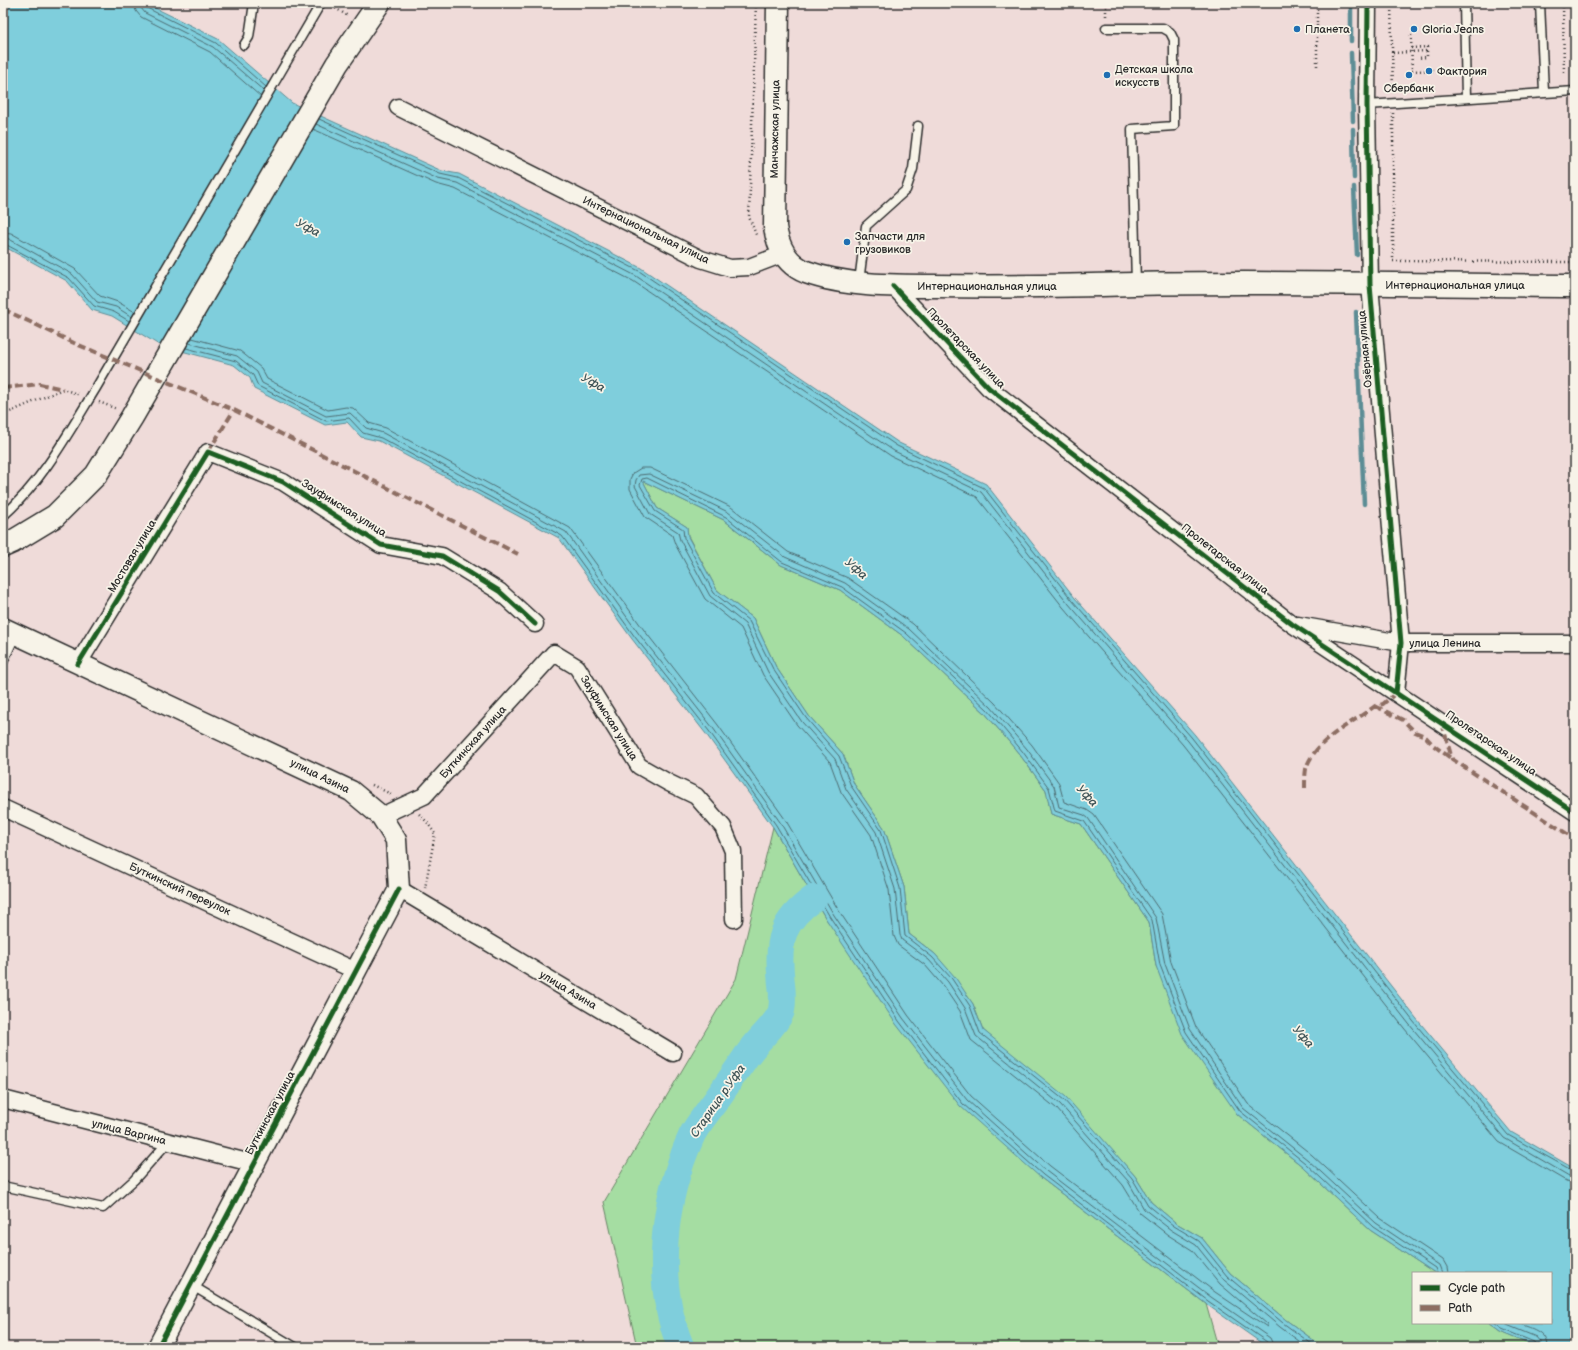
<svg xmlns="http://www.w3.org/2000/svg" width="1578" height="1350" font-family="'Balsamiq Sans',sans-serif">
<rect width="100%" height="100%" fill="#efdbd9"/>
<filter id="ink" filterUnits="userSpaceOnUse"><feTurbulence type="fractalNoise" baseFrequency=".025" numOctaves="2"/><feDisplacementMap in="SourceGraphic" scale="8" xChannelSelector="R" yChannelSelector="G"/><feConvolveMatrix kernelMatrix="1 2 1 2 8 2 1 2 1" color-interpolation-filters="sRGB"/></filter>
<g filter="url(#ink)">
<path fill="#a5dda2" stroke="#688466" d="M 643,481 L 724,520 L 781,565 L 840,590 L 903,636 L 985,713 L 1020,755 L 1046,790 L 1051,814 L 1081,824 L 1149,922 L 1156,966 L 1237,1114 L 1302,1166 L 1370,1230 L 1435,1273 L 1413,1273 L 1413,1323 L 1488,1323 L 1500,1332 L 1536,1347 L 1323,1347 L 1286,1320 L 1230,1273 L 1202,1238 L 1176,1223 L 1151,1202 L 1135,1176 L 1101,1138 L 1017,1059 L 983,1030 L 973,1004 L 935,954 L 909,934 L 904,887 L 884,828 L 854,784 L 843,754 L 809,716 L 776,667 L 753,618 L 717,590 L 688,536 L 687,527 L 657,508 Z
M 773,827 L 826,919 L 1041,1178 L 1206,1304 L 1218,1347 L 637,1347 L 604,1202 L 736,979 Z"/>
<path fill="#7fcedc" stroke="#5d8d95" d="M 3,3 L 145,3 L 218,39 L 292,103 L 442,171 L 459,174 L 641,268 L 899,443 L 986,484 L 1075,598 L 1195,735 L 1416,1018 L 1511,1132 L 1575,1169 L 1575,1347 L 1536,1347 L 1500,1332 L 1488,1323 L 1551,1323 L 1551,1273 L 1435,1273 L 1370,1230 L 1302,1166 L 1237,1114 L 1182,1034 L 1156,966 L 1149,922 L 1081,824 L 1051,814 L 1046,790 L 1020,755 L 985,713 L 903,636 L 840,590 L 781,565 L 724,520 L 643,481 L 657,508 L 687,527 L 688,537 L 717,590 L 753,618 L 776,667 L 809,716 L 843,754 L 854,784 L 884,828 L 904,887 L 909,934 L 935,954 L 955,977 L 973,1004 L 983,1030 L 1066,1097 L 1135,1176 L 1151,1202 L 1176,1223 L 1202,1238 L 1230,1273 L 1286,1320 L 1323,1347 L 1267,1347 L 1206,1304 L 1041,1178 L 960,1106 L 896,1024 L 826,919 L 773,827 L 706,734 L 632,639 L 559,538 L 379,441 L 361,437 L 347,422 L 325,425 L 254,389 L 250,378 L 234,365 L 159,345 L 112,316 L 92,310 L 67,281 L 3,246 Z"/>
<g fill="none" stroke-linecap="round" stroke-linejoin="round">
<path stroke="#4d6c72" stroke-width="1" d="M 134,3 L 136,11 L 141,17 L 210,52 L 261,97
M 140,3 L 141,8 L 145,13 L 213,47 L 264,91
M 145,3 L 147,8 L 216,43 L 266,87
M 319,119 L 440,174 L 458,178 L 639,271 L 897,446 L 984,488 L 1072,600 L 1192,738 L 1413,1021 L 1508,1135 L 1575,1172
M 316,124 L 438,179 L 457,183 L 636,276 L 894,451 L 981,492 L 1068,603 L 1188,741 L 1409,1024 L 1504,1138 L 1569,1176 L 1575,1177
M 313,129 L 436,184 L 455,189 L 633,281 L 891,456 L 977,497 L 1063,607 L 1183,745 L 1404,1028 L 1499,1142 L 1566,1181 L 1575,1183
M 3,232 L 11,233 L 75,269 L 100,296 L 118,302 L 135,312
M 3,238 L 9,239 L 72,274 L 97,302 L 116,307 L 132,317
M 3,243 L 69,278 L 94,306 L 114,312 L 129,321
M 192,338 L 240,351 L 261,368 L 267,379 L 328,410 L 346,407 L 353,408 L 369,423 L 386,428 L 570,528 L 644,630 L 718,725 L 785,819 L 839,911 L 908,1015 L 971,1096 L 1050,1166 L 1215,1292 L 1267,1327 L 1267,1324 L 1220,1284 L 1192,1250 L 1168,1235 L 1140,1213 L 1123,1185 L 1056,1108 L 971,1040 L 960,1011 L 943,986 L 925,965 L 898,945 L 894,936 L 889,890 L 871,835 L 841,792 L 830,762 L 797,725 L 763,675 L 741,628 L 705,599 L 675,544 L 672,535 L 645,517 L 630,489 L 630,479 L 633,473 L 641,468 L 650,468 L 731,507 L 788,552 L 848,578 L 913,624 L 995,703 L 1032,745 L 1059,783 L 1064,802 L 1087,810 L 1094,815 L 1162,914 L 1171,962 L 1196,1027 L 1248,1104 L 1312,1155 L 1380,1218 L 1443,1260 L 1447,1267 L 1448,1273
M 189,343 L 237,356 L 257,372 L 262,383 L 326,416 L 350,413 L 366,428 L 383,433 L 566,532 L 639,634 L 713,728 L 780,822 L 834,915 L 903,1018 L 967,1100 L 1046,1171 L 1211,1297 L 1270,1338 L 1274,1347
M 186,348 L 236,361 L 253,375 L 258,386 L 326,421 L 349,418 L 363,433 L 381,438 L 562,536 L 635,637 L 709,731 L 776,825 L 830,917 L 899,1021 L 963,1104 L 1043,1175 L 1208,1301 L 1267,1342 L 1269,1347
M 1494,1323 L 1502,1329 L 1534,1342 L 1536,1347
M 1502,1323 L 1536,1337 L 1540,1342 L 1541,1347
M 1517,1323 C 1530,1328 1547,1331 1547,1347
M 1307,1347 L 1280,1327 L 1224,1280 L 1196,1245 L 1171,1230 L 1144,1209 L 1128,1181 L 1060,1104 L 976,1036 L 965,1008 L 948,982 L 929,960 L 902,940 L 900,935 L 895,889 L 876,832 L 846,789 L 835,759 L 802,722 L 768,672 L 745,624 L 710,596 L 680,540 L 678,532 L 650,514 L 635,486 L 636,480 L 639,475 L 649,474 L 728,512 L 785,557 L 845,583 L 909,629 L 991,707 L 1027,749 L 1054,786 L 1059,807 L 1084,815 L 1088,818 L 1156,918 L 1165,964 L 1190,1029 L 1243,1108 L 1308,1160 L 1376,1223 L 1439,1265 L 1442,1273
M 1316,1347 L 1283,1323 L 1227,1276 L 1199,1241 L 1174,1226 L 1148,1205 L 1132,1178 L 1064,1100 L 980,1033 L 970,1006 L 952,979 L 932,957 L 905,936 L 900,888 L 881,830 L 851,786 L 839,756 L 806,718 L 773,669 L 749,621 L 714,593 L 684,538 L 683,529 L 655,511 L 640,485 L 642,479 L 647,478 L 726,517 L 782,562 L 842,587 L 906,633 L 988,710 L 1023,752 L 1049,788 L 1055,811 L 1084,821 L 1152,920 L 1160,965 L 1186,1032 L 1240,1111 L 1305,1163 L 1373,1227 L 1435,1268 L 1437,1273"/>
<path stroke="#5d8d95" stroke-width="4.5" d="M 1351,3 L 1351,41
M 1351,53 L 1353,121
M 1353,129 L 1354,178
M 1354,187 L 1357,255
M 1356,312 L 1364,504"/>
<path stroke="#7fcedc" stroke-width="27" d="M 681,1347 C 653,1281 663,1198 692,1135 C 697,1125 705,1116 711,1107 C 721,1094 729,1081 739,1067 C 744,1059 750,1051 757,1043 C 765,1033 776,1024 781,1012 C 784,1001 782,990 781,979 C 777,940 782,921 814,898"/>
<g stroke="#2b2b2b" stroke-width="11">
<path id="service" d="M 1464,3 L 1466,98
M 1540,3 L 1544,92
M 1106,28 L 1163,28 L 1170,32 L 1174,40 L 1174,126 L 1132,129 L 1136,284
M 244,45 L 249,37 L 254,3
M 1367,105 L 1575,91
M 859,282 L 866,226 L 906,190 L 913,169 L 918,126
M 3,516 C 42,482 69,432 96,388 L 321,3
M 3,662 L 16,634
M 3,1186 L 103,1208 L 134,1180 L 168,1142
M 191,1285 L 295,1347"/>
</g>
<g stroke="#2b2b2b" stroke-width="19">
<path id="minor" d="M 1368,3 L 1367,105 L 1370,285 L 1401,643 L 1396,693
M 398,107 L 701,259 L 730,268 L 749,267 L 783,254
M 893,286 L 989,388 L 1292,624 L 1575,812
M 1298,625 L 1401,643 L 1575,643
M 78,664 L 208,452 L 283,482 L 381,545 L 442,556 L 499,591 L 535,624
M 3,808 L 356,971
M 381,816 L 424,796 L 554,653 L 577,667 L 639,766 L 669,783 L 696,796 L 723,827 L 733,851 L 734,919
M 399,889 L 673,1053
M 3,1099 L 255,1164"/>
</g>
<g stroke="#2b2b2b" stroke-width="23">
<path id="tertiary" d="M 3,628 L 351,791 L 381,816 L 396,840 L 399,889 L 158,1347"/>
</g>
<g stroke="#2b2b2b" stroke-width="25">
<path id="primary" d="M 778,3 L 775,227 C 778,247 786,264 806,272 C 844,286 893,286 934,286 C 1000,287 1067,286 1134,284 C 1281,281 1428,285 1575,286
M 3,546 L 12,542 L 55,516 L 96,475 L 132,417 L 337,64 L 379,3"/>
</g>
<path stroke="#2b2b2b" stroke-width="2.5" stroke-dasharray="1 3" stroke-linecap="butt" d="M 756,3 L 749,217 L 757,237
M 1106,3 L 1106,16
M 1391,3 L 1393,92
M 1563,3 L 1564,75
M 332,6 L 348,16
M 1411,35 L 1412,71 L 1442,70
M 1411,48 L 1427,47 L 1427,57 L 1418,58
M 1393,53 L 1427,51
M 1317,66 L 1317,3
M 1393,113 L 1393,261 L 1575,262
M 99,402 L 117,409
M 3,415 L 63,389 L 80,395
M 372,785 L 391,794
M 419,814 L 427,822 L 435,834 L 425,888"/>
<use href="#service" stroke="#f7f3e8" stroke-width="8"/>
<use href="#minor" stroke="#f7f3e8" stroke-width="16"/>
<use href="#tertiary" stroke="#f7f3e8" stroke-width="20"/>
<use href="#primary" stroke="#f7f3e8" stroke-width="22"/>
<path stroke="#8d6e63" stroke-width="4" stroke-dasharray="8 4" stroke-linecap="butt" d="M 3,309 L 74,343 L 234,410 L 518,554
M 3,388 L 40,384 L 63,389
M 208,452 L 234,410
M 1375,706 L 1403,720 L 1415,732 L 1425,736 L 1433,745 L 1452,759
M 1442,723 L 1452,759 L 1575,839
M 1305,788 C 1305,782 1305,775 1306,769 C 1314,740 1353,723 1375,706 L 1383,704 L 1396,693"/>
<g stroke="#f7f3e8" stroke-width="8">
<path id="cycleway" d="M 1368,3 L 1367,105 L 1370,285 L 1401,643 L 1396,693
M 893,286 L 989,388 L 1292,624 L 1575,812
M 78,664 L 208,452 L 283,482 L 381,545 L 442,556 L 499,591 L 535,624
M 158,1347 L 399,889"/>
</g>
<use href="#cycleway" stroke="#1b5e20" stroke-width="5"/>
</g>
</g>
<g fill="#1f6fb2" stroke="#f7f3e8" stroke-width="1.5">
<circle cx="1297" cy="29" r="4"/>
<circle cx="1414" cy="29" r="4"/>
<circle cx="1429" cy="71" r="4"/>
<circle cx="1107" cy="75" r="4"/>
<circle cx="1409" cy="75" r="4"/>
<circle cx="847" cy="242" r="4"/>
</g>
<g text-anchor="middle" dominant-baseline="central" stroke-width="3.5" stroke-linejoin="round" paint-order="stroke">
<g font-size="11" fill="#2b2b2b" stroke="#f7f3e8" text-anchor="start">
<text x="1305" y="29">Планета</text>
<text x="1422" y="29">Gloria Jeans</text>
<text x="1115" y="69">Детская школа<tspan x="1115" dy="13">искусств</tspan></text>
<text x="1437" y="71">Фактория</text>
<text x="1409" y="88" text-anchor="middle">Сбербанк</text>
<text x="855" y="236">Запчасти для<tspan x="855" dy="13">грузовиков</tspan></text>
</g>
<g font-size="11" fill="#2b2b2b" stroke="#f7f3e8">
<text transform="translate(775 129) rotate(-89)">Манчажская улица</text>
<text transform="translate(646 230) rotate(26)">Интернациональная улица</text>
<text x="1455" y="285">Интернациональная улица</text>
<text x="987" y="286">Интернациональная улица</text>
<text transform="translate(966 348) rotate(46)">Пролетарская улица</text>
<text transform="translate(1365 349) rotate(-95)">Озёрная улица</text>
<text transform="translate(344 508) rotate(32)">Зауфимская улица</text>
<text transform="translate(132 556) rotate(-59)">Мостовая улица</text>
<text transform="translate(1225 559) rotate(38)">Пролетарская улица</text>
<text x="1445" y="643">улица Ленина</text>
<text transform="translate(609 718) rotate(58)">Зауфимская улица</text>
<text transform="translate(473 742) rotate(-48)">Буткинская улица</text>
<text transform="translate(1491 743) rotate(34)">Пролетарская улица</text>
<text transform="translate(320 776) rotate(26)">улица Азина</text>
<text transform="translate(180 889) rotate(25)">Буткинский переулок</text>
<text transform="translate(568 990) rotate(31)">улица Азина</text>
<text transform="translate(270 1113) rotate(-62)">Буткинская улица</text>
<text transform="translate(129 1132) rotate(14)">улица Варгина</text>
</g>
<g font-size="12" font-style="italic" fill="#405457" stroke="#f7f3e8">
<text transform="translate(308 228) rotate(28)">Уфа</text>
<text transform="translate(593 383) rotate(29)">Уфа</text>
<text transform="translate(856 569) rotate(41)">Уфа</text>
<text transform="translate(1087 796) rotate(47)">Уфа</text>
<text transform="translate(1303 1037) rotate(49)">Уфа</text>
<text transform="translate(718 1101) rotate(-55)">Старица р.Уфа</text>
</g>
</g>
<rect width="1578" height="1350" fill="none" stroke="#f7f3e8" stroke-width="16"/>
<rect x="8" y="8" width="1562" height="1334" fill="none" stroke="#2b2b2b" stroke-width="1.5" filter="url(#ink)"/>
<rect x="1412" y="1272" width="140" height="52" fill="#f7f3e8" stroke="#a5a39c"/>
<rect x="1420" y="1285" width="20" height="6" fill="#1b5e20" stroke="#a5a39c"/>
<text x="1448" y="1292" font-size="12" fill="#2b2b2b">Cycle path</text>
<rect x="1420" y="1305" width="20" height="6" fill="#8d6e63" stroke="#a5a39c"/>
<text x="1448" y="1312" font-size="12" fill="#2b2b2b">Path</text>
</svg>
